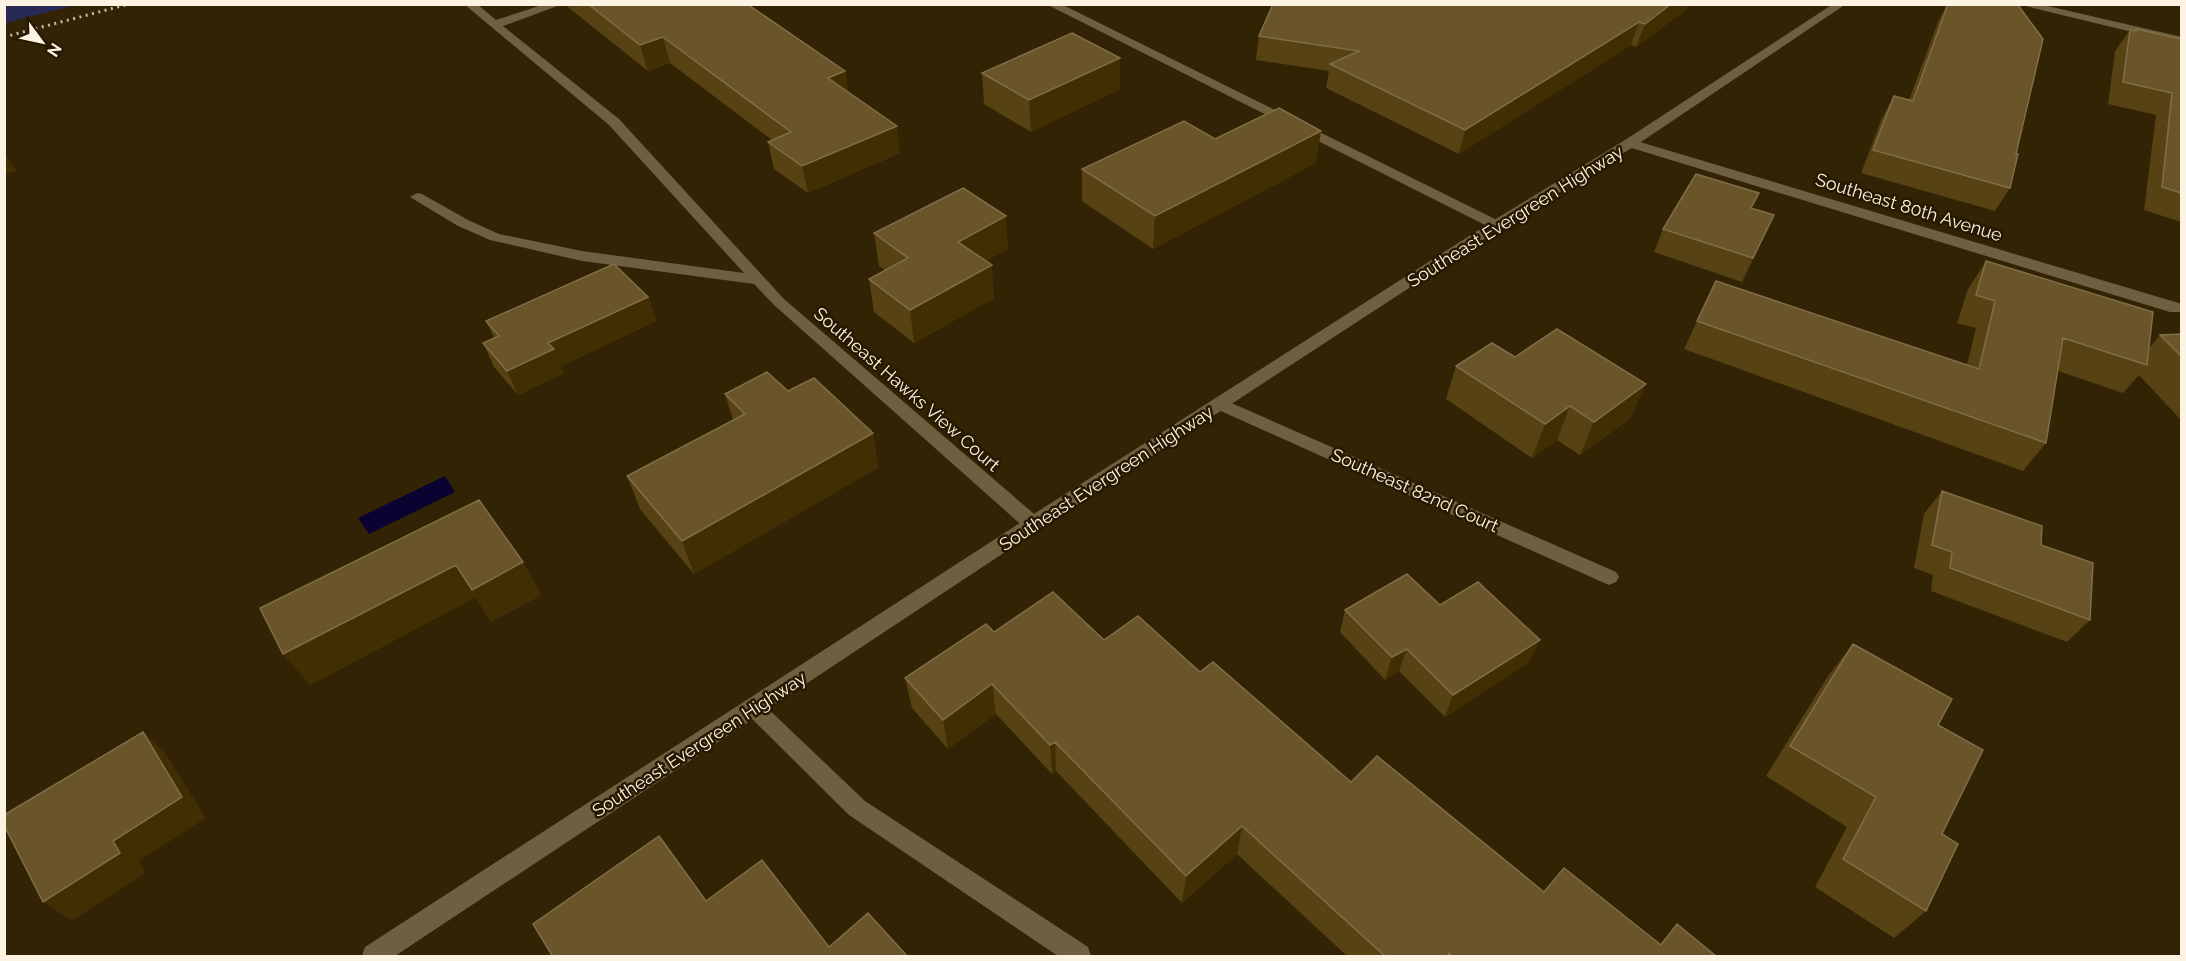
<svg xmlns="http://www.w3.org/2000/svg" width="2186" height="961" font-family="Raleway,sans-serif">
<rect width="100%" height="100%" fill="#312304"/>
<path fill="#282957" d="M 12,4 L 76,4 L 76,5 L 5,23 L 5,7 Z"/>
<path fill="#0a0230" d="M 445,476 L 455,492 L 369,534 L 358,518 Z"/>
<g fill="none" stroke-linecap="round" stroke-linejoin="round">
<path fill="#6f5e40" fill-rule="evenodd" d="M 464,4 L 477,4 L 496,20 L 545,4 L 563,4 L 503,26 L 619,119 L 621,122 L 619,125 L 609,125 Z"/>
<path fill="#6f5e40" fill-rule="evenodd" d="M 1046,4 L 1061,4 L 1501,222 L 1503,225 L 1501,228 L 1491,228 Z
M 2017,4 L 2039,4 L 2182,37 L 2182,44 Z
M 614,118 L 619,119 L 784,299 L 1040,519 L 1042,524 L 1040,529 L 1033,531 L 1026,529 L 774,305 L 754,284 L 582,261 L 490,240 L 458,226 L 410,197 L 417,193 L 422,194 L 468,220 L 499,234 L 582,251 L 744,273 L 609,125 L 607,122 L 609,119 Z
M 1630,139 L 2182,304 L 2182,312 L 2170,312 L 1625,146 L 1623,143 Z
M 1220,398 L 1616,572 L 1619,577 L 1616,582 L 1609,585 L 1602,582 L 1214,408 L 1212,404 L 1214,400 Z
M 754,699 L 761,702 L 865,801 L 1088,947 L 1091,956 L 1058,956 L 849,815 L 747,714 L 743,708 L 747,702 Z"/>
<path fill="#6f5e40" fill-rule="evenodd" d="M 1833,4 L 1846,4 L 1635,146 L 1501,228 L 1040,529 L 395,956 L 362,956 L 365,947 L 1026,519 L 1491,222 L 1625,140 Z"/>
<path stroke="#c4baa5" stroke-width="3" stroke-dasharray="2 4.5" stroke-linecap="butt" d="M 4,37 L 129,4"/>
</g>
<path fill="#574213" d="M 564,4 L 747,4 L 845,71 L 848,92 L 900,153 L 808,193 L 774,169 L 768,142 L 772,140 L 670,63 L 648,71 Z
M 1947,4 L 2005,4 L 2016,154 L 2010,188 L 1995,211 L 1861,173 L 1882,118 L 1894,96 L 1909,100 L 1938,22 Z
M 1687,9 L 1636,47 L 1631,45 L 1459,154 L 1326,88 L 1329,71 L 1256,60 L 1259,36 Z
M 2136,29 L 2181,39 L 2181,222 L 2144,210 L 2156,115 L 2108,104 L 2115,51 L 2130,30 L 2135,31 Z
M 982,73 L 1120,89 L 1031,132 L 984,104 Z
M 1215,139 L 1316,163 L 1153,249 L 1082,201 L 1082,169 Z
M 1751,208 L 1774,215 L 1742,282 L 1654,252 L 1663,229 Z
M 874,233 L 1008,249 L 986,261 L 994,298 L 914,343 L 874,312 L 869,279 L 885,270 L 879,266 Z
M 1986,261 L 2149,348 L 2160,335 L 2181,334 L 2181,420 L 2139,375 L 2123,393 L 2058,371 L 2046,443 L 2023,471 L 1684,349 L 1716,281 L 1967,365 L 1976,328 L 1957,323 L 1968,289 Z
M 648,297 L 656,321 L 561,366 L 564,373 L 518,395 L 494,367 L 483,343 L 494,338 L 486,321 Z
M 1515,357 L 1631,418 L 1580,455 L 1557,440 L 1532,458 L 1446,399 L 1456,366 Z
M 788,391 L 879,467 L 694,574 L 640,509 L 627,476 L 733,420 L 725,394 Z
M 1942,491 L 2041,545 L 2090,620 L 2067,642 L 1931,591 L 1933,575 L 1914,568 L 1924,514 Z
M 523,562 L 541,595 L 491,622 L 476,597 L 310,685 L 260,608 Z
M 1440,605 L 1529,662 L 1445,717 L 1399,671 L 1385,680 L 1340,632 L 1345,610 Z
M 994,632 L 1104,640 L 1200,672 L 1351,782 L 1544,892 L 1660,944 L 1677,924 L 1717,957 L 1348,957 L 1237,854 L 1182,903 L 1056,771 L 1052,774 L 996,714 L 948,749 L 912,708 L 905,678 Z
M 1853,644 L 1938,725 L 1942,834 L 1926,911 L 1894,938 L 1815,887 L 1847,827 L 1766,776 L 1828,676 Z"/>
<path fill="#412e03" d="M 1671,4 L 1689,4 L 1687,9 L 1636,47 L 1645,24 Z
M 1639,22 L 1631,45 L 1459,154 L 1465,130 Z
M 663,37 L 670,63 L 648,71 L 640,45 Z
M 1120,58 L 1120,89 L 1031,132 L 1029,100 Z
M 845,71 L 849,98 L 828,78 Z
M 897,126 L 900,153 L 808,193 L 802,166 Z
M 1321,131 L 1316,163 L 1153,249 L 1155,216 Z
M 4,153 L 17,171 L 4,175 Z
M 1006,216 L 1008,249 L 961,275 L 958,242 Z
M 992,265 L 994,298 L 914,343 L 910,310 Z
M 648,297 L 656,321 L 561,366 L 564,373 L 518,395 L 507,371 L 548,343 Z
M 1646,384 L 1631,418 L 1580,455 L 1594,422 Z
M 1570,406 L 1557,440 L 1532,458 L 1545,424 Z
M 873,433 L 879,467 L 694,574 L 682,541 Z
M 523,562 L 541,595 L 491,622 L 472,590 Z
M 456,565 L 476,597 L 310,685 L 283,654 Z
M 1540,640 L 1529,662 L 1445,717 L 1453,695 Z
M 1407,649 L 1399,671 L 1385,680 L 1392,657 Z
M 992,684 L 996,714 L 948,749 L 943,720 Z
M 143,732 L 166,754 L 206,818 L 139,861 L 146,873 L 72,921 L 43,902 Z
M 1055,742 L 1056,771 L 1052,774 L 1050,745 Z
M 1242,826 L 1237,854 L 1182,903 L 1186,876 Z"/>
<path fill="#695529" stroke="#806e46" stroke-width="1.5" d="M 588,4 L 747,4 L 845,71 L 828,78 L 897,126 L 802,166 L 768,142 L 791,132 L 663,37 L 640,45 Z
M 1273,4 L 1332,5 L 1671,4 L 1645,24 L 1639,22 L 1465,130 L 1330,64 L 1359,51 L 1259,36 Z
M 1948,4 L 2005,4 L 2018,5 L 2043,39 L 2016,154 L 2018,154 L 2010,188 L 1873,150 L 1894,96 L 1913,101 Z
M 2136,29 L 2181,39 L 2181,193 L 2162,187 L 2172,93 L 2123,82 L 2130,30 L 2136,31 Z
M 1072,33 L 1120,58 L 1029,100 L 982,73 Z
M 1279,108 L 1321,131 L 1155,216 L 1082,169 L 1184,121 L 1215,139 Z
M 1696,174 L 1759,193 L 1751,208 L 1774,215 L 1753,258 L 1663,229 Z
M 963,188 L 1006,216 L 958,242 L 992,265 L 910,310 L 869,279 L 908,258 L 874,233 Z
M 1986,261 L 2153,312 L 2147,365 L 2063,338 L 2046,443 L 1697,321 L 1716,281 L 1979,369 L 1995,301 L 1976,295 Z
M 614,264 L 648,297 L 548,343 L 554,349 L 507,371 L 483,343 L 499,336 L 486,321 Z
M 1557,329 L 1646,384 L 1594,422 L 1570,406 L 1545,424 L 1456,366 L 1492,343 L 1515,357 Z
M 2181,334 L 2181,356 L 2160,335 Z
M 767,372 L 788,391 L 814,378 L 873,433 L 682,541 L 627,476 L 745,414 L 725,394 Z
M 1942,491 L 2042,526 L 2041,545 L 2093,563 L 2090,620 L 1950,568 L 1952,552 L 1932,545 Z
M 479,500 L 523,562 L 472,590 L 456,565 L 283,654 L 260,608 Z
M 1407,574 L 1440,605 L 1478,582 L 1540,640 L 1453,695 L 1407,649 L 1392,657 L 1345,610 Z
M 1053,592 L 1104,640 L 1138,616 L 1200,672 L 1213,662 L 1351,782 L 1377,756 L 1544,892 L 1564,868 L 1661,945 L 1677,924 L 1717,957 L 1453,957 L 1449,953 L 1446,957 L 1386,957 L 1242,826 L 1186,876 L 1055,742 L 1050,745 L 992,684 L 943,720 L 905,678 L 986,624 L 994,632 Z
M 1853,644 L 1952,699 L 1938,725 L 1983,750 L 1942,834 L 1958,844 L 1926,911 L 1843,859 L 1876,797 L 1790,746 Z
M 143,732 L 182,797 L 113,841 L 120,853 L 43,902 L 4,825 L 4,815 Z
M 659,836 L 706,901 L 762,860 L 829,947 L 868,913 L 908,957 L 553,957 L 533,924 Z"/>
<g text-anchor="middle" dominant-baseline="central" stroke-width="5" stroke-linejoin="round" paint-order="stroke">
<g font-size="18" fill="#fcf3e2" stroke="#271900">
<text transform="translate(1909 207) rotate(17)">Southeast 80th Avenue</text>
<text transform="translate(1515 216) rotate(-32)">Southeast Evergreen Highway</text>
<text transform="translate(907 389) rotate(41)">Southeast Hawks View Court</text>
<text transform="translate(1106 478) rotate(-33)">Southeast Evergreen Highway</text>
<text transform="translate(1415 490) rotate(24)">Southeast 82nd Court</text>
<text transform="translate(699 744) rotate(-33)">Southeast Evergreen Highway</text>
</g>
</g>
<rect width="2186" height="961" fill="none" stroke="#fcf3e2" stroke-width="12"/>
<g transform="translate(42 42) rotate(123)" stroke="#271900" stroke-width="4.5" paint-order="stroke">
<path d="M0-4.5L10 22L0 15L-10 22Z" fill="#fcf3e2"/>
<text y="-9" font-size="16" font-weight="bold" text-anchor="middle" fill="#fcf3e2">N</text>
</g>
</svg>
